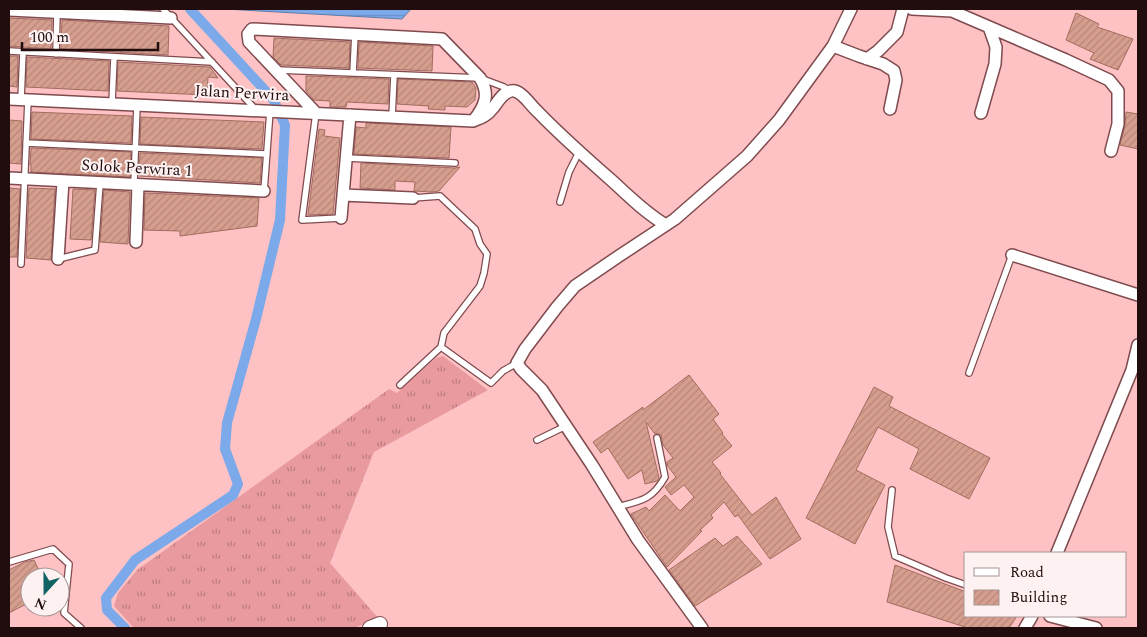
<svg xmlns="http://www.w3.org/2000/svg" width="1147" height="637" font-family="Spectral,serif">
<defs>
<pattern id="grass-tufts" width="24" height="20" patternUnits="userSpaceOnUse" patternTransform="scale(1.25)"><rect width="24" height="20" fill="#e89a9e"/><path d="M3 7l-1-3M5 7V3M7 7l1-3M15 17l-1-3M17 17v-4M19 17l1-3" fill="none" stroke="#bc7c7f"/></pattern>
<pattern id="water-rules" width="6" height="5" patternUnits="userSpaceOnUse" patternTransform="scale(1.25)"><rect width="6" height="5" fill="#7ba9e9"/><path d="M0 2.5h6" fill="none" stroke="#6a90c7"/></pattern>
<pattern id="building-hatch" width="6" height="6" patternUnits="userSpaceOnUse" patternTransform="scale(1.25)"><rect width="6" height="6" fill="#d69e8e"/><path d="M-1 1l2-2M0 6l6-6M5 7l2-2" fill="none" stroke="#b78779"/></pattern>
</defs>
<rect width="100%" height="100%" fill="#ffc2c4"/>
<path fill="url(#grass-tufts)" d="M 443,356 L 488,390 L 374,452 L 330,563 L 379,619 L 353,628 L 134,628 L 114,606 L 118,593 L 137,570 L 389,389 L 397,393 L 436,358 Z"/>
<path fill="url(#water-rules)" stroke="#607aa7" d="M 224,9 L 411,9 L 402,19 Z"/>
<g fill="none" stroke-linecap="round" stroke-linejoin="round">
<path stroke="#7ba9e9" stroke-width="10" d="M 125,628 L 107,610 L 106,598 L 135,560 L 233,495 L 238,484 L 225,449 L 227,423 L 256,319 L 280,220 L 285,125 L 273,99 L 190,9"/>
</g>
<path fill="url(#building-hatch)" stroke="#a16d5e" d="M 1076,13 L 1099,24 L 1097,27 L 1133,39 L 1118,70 L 1090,59 L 1094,53 L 1066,40 Z
M 9,18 L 52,20 L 51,49 L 9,46 Z
M 62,20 L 169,26 L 168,55 L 61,49 Z
M 274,38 L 350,42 L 349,68 L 281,65 L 273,57 Z
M 359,42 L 433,46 L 432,71 L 358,68 Z
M 9,56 L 18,56 L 17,87 L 9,86 Z
M 27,57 L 109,61 L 108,91 L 26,87 Z
M 118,62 L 210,67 L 218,78 L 208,77 L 207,95 L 117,91 Z
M 306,76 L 389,79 L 388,104 L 347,102 L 346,107 L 330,107 L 330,101 L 314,100 L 306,91 Z
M 398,79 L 472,82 L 476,88 L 475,100 L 467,107 L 445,106 L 445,110 L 428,109 L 429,106 L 397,104 Z
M 32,112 L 132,116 L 131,143 L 31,139 Z
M 1126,112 L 1138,114 L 1138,149 L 1120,145 L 1125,126 Z
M 141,117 L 264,122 L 262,149 L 140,144 Z
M 9,120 L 22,121 L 21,164 L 9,163 Z
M 366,123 L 451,127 L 449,158 L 354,154 L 356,127 L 366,128 Z
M 319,129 L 325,130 L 324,136 L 340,138 L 333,214 L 308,215 L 308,214 Z
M 31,148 L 131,152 L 130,177 L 31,172 L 31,165 L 30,165 Z
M 140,153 L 262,158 L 260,183 L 139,176 Z
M 361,163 L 455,168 L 460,167 L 439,191 L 431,192 L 414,191 L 415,182 L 395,181 L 395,190 L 360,188 Z
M 9,188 L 20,189 L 17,257 L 9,257 Z
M 29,188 L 55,189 L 51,260 L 26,258 Z
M 73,189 L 95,190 L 91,240 L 70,239 Z
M 104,190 L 130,192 L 128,244 L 100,242 Z
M 145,193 L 259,198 L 257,226 L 180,236 L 180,231 L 144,230 Z
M 689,375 L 719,414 L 713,419 L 723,433 L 722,434 L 732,446 L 712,462 L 721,473 L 720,474 L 752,515 L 776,497 L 801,539 L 770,559 L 738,515 L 735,517 L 724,502 L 711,515 L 713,518 L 700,530 L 702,531 L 667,567 L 631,514 L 646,507 L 649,511 L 665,495 L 680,511 L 694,497 L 684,485 L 671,495 L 665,487 L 676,477 L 667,465 L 667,462 L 673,458 L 663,445 L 661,435 L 658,433 L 655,434 L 646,422 L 659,478 L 657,481 L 645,484 L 642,470 L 628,479 L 608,448 L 601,453 L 593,442 L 643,407 L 643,410 Z
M 874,387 L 893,397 L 889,406 L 990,458 L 969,499 L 910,469 L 919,449 L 878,427 L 856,470 L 885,485 L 855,544 L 806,518 Z
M 737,536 L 762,564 L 695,606 L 669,570 L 715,538 L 723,546 Z
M 34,560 L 42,577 L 30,577 L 30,602 L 9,613 L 9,570 L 25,562 Z
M 895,565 L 966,592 L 966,616 L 1017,616 L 1009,628 L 968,628 L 887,602 Z"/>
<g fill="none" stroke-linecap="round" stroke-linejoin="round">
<g stroke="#7f4b4e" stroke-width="8">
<path id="service" d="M 163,9 L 256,110
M 9,51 L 212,62
M 56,54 L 57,12
M 278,70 L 480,78 L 504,87 L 509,91
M 353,73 L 355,34
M 21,99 L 23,52
M 112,103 L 114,57
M 316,113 L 302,220 L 341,218
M 392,117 L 394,75
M 26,143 L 267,154
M 346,158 L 455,163
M 134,184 L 137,105
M 264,191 L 270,111
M 413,198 L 440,196 L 475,229 L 480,244 L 487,254 L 484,273 L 480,286 L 444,333 L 441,347
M 560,202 L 569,172 L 579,152
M 58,259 L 95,250 L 100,183
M 21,264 L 28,100
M 969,373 L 1012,255
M 400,385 L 441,347 L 491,383 L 503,371 L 517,363
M 537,440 L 566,426
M 892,490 L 888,527 L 895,556 L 946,578 L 966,585
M 617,507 C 641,501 652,500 665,477 L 657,438
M 9,562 L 53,549 L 69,564 L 64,613 L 81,628"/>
</g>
<g stroke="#7f4b4e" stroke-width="14">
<path id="minor" d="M 912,9 L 952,11 L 1066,60 L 1109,80 L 1118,91 L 1118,124 L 1111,151
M 9,10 L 171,18
M 833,46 L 859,56 L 883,64 L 894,71 L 896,80 L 890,109
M 867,59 L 878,51 L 897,32 L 903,9
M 9,99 L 473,121 C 480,118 487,116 492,109 C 498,103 501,93 511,91 C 521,89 530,105 537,111 C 560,135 585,157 610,179 C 628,195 645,213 666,225
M 316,113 L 249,42 L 248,34 L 252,29 L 442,39 L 480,78 C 490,94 485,106 474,120
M 981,113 L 995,64 L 996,47 L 989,27
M 9,178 L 264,191
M 343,195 L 413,198
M 341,218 L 350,115
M 136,242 L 138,185
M 1012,255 L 1138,295
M 58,259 L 63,181
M 1057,553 L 1132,370 L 1138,345
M 1050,616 L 1096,628
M 702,628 L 638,540 L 592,465 L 542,390 L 521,369 L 517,363 L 525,349 L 557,307 L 575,286 L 619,256 L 675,219 L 747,156 L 779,120 L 833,46 L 851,9
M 1025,628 L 1032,616"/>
</g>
<g stroke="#7f4b4e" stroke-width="16">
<path id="tertiary" d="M 370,628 L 380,624"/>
</g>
<use href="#service" stroke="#fff" stroke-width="5.5"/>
<use href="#minor" stroke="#fff" stroke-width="11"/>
<use href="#tertiary" stroke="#fff" stroke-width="14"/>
</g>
<g text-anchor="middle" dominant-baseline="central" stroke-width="4" stroke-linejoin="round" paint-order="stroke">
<g font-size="16" fill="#210c0e" stroke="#fef1f1">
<text transform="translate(242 93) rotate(3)">Jalan Perwira</text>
<text transform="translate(137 168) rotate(3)">Solok Perwira 1</text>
</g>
</g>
<rect width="1147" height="637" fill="none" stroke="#210c0e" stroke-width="20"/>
<rect x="964" y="552" width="162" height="65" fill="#fef1f1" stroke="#a69596"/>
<rect x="974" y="568" width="25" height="8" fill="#ffffff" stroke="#a69596"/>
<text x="1010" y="577" font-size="15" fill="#210c0e">Road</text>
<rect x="974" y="590" width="25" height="15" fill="url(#building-hatch)" stroke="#a69596"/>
<text x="1010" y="602" font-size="15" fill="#210c0e">Building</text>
<g transform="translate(45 592) rotate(201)"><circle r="24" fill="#fef1f1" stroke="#a69596"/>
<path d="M0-4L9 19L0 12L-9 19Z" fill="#126364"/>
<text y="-8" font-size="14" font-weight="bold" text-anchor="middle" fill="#210c0e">N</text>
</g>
<path d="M22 42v8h136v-8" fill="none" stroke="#210c0e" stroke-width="2.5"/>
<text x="30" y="42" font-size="15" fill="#210c0e" stroke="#fef1f1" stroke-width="4" paint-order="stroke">100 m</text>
</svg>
